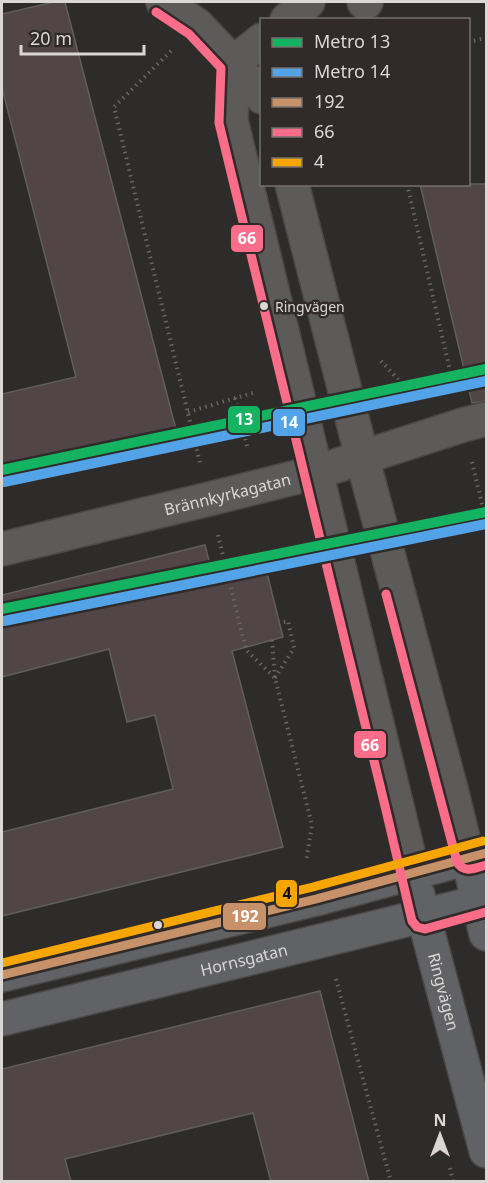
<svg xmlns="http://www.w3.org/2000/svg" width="488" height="1183" font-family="'Noto Sans',sans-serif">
<rect width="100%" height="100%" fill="#2e2c2a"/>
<path fill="#524548" stroke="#605e5d" stroke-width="1.5" d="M 54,2 L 65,2 L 178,437 L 2,480 L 2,394 L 76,377 L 2,88 L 2,14 Z
M 420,184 L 486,184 L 486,401 L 472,403 Z
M 205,545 L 213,577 L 265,565 L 283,637 L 232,651 L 283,847 L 2,916 L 2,832 L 173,789 L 155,715 L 127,722 L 109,649 L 2,677 L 2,595 Z
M 320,991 L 369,1182 L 271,1182 L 253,1113 L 65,1159 L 71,1182 L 2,1182 L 2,1069 Z"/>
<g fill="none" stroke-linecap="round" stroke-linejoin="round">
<g stroke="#4a4745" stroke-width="36">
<g id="minor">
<path d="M 163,2 L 197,25 L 233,63 L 262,97"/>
<path d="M 364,2 L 366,2"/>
<path d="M 287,20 L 308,2"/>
<path d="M 233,63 L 231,120 L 413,873"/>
<path d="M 233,63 L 262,40"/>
<path d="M 292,184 L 362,457 L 451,789 L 468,858 L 486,853"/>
<path id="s1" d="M 2,549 L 209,499 L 317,472 L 463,425 L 486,419"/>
</g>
</g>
<g stroke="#4a4745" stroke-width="36">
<g id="major">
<path id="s2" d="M 418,895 L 486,1151"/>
<path d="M 2,975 L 316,899 L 468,858 L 486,934"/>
<path id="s3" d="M 2,1019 L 479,902"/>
</g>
</g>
<path stroke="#676665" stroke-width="4" stroke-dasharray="1.5 4.5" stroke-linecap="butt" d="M 468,42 L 486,38
M 171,51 L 114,107 L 200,463
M 407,184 L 454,388
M 381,361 L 408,390 L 452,378
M 235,398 L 248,450
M 188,412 L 256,392
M 472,462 L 486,521
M 218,535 L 246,650 L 275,678 L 312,825 L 306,862
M 272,640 L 275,677
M 275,678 L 294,648 L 288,621 L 279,623
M 336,979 L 391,1182
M 450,1168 L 453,1182"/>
<use href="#minor" stroke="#5d5b5a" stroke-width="33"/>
<use href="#major" stroke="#616265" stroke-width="33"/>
<g stroke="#302b28" stroke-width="14">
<path id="bus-1" d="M 2,975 L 316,899 L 486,853"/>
</g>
<g stroke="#302b28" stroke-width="14">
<path id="bus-2" d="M 156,12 L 189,34 L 221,68 L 219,123 L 385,806 L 412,921 L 417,927 L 425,929 L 486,912
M 386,594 L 457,862 C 464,874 475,868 486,865"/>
</g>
<g stroke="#302b28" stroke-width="14">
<path id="bus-3" d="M 2,963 L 313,887 L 483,841"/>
</g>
<use href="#bus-1" stroke="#c7916a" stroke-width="9"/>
<use href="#bus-2" stroke="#fb6d88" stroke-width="9"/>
<use href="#bus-3" stroke="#f7a600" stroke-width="9"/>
<g stroke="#302b28" stroke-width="15">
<path id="metro-1" d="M 2,470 L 486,369
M 2,609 L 486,512"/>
</g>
<g stroke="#302b28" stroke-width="15">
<path id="metro-2" d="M 4,482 L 486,381
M 4,621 L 486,524"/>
</g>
<use href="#metro-1" stroke="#13b361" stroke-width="10"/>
<use href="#metro-2" stroke="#53a3e8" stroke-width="10"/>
</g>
<g fill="#dad7d5" stroke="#302b28" stroke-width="2">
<circle cx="264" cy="306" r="5"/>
<circle cx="158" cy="925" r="5"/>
</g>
<g text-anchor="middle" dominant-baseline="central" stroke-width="5" stroke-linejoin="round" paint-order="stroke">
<g font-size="14" fill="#dad7d5" stroke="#302b28" text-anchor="start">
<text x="275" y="306">Ringvägen</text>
</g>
<g font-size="16" fill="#dad7d5" stroke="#302b28">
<text stroke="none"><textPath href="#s1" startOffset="232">Brännkyrkagatan</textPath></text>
<text stroke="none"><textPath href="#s3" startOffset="249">Hornsgatan</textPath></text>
<text stroke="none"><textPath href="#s2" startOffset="100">Ringvägen</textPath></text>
</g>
</g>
<g stroke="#302b28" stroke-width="2">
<rect x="230" y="224" width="34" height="29" rx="6" fill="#fb6d88"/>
<rect x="227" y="405" width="34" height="29" rx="6" fill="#13b361"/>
<rect x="272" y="408" width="34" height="29" rx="6" fill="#53a3e8"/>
<rect x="353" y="730" width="34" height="29" rx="6" fill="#fb6d88"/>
<rect x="275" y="879" width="23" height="29" rx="6" fill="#f7a600"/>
<rect x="222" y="902" width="45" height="29" rx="6" fill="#c7916a"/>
</g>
<g font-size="16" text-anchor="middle" font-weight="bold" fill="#fff">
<text x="247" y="244">66</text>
<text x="244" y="425">13</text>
<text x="289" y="428">14</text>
<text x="370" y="751">66</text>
<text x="245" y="922">192</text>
</g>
<g font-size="16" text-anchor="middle" font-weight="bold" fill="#111">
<text x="287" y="899">4</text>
</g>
<rect width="488" height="1183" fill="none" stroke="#dad7d5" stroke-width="6"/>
<rect x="260" y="18" width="210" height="168" fill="#302b28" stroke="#74706d" stroke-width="1.5"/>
<rect x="272" y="38" width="30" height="9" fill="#13b361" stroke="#74706d" stroke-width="1.5"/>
<text x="314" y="48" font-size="18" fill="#dad7d5">Metro 13</text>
<rect x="272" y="68" width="30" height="9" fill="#53a3e8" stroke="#74706d" stroke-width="1.5"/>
<text x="314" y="78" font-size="18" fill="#dad7d5">Metro 14</text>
<rect x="272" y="98" width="30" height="9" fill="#c7916a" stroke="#74706d" stroke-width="1.5"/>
<text x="314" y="108" font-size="18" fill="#dad7d5">192</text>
<rect x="272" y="128" width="30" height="9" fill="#fb6d88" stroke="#74706d" stroke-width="1.5"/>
<text x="314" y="138" font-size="18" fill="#dad7d5">66</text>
<rect x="272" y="158" width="30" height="9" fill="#f7a600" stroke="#74706d" stroke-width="1.5"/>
<text x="314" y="168" font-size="18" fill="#dad7d5">4</text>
<g transform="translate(440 1135)" stroke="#302b28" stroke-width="4.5" paint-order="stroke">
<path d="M0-4.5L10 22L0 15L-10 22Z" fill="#dad7d5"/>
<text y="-9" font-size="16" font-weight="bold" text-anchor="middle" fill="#dad7d5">N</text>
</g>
<path d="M21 45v9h123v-9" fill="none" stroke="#dad7d5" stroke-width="3"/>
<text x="30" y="45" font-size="18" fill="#dad7d5" stroke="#302b28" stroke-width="4.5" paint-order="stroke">20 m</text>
</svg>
